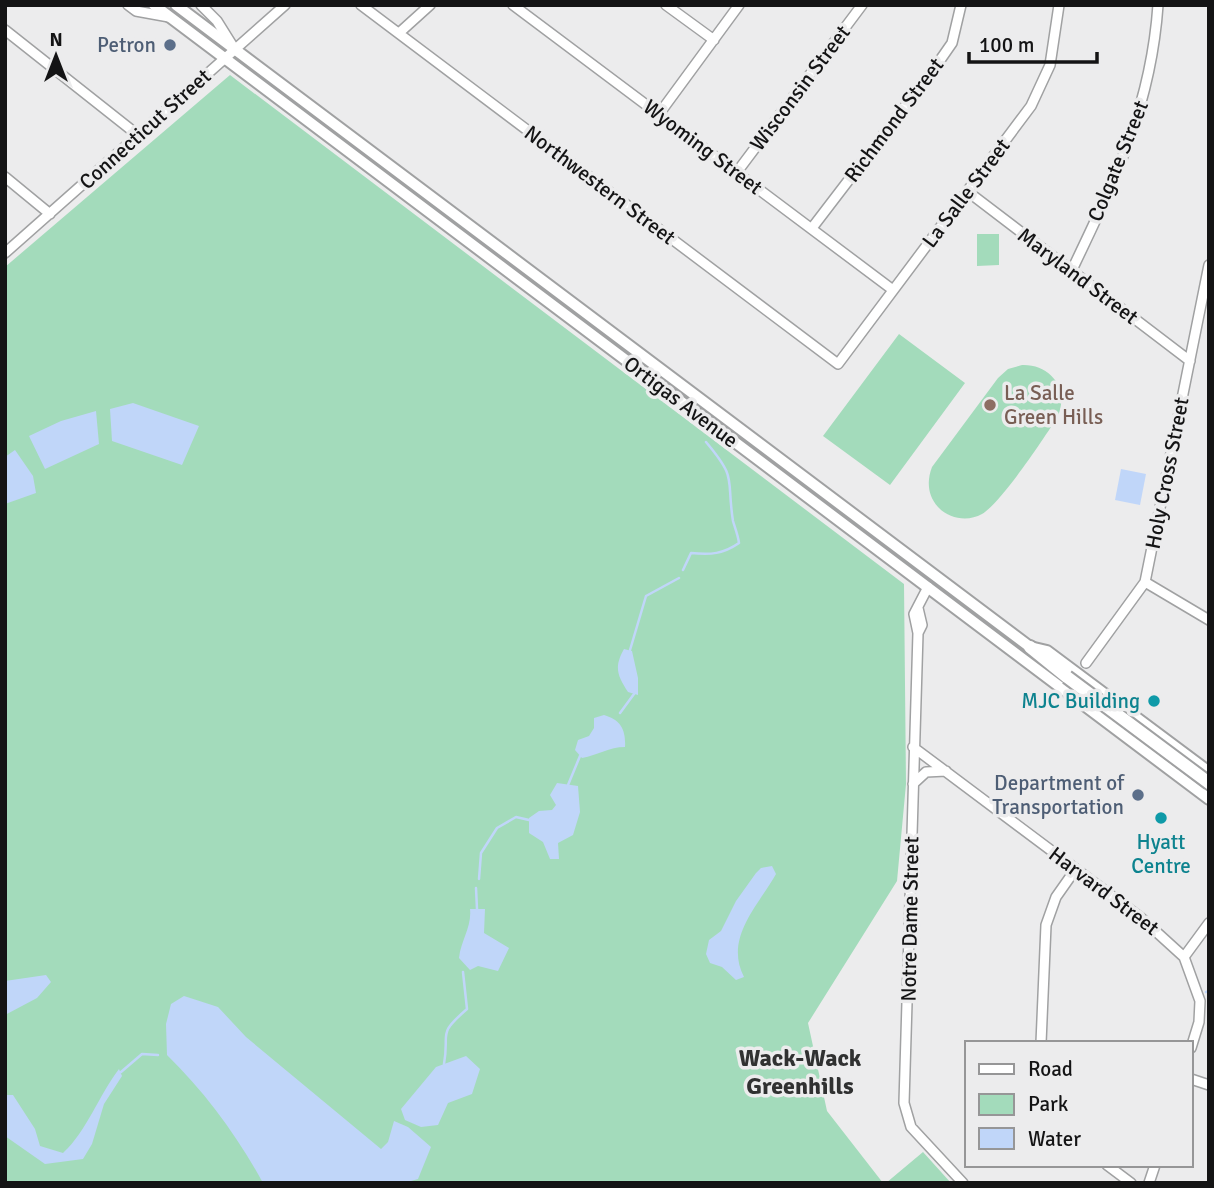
<svg xmlns="http://www.w3.org/2000/svg" width="1214" height="1188" font-family="Signika,sans-serif">
<rect width="100%" height="100%" fill="#ececed"/>
<path fill="#a3dbbb" d="M 230,75 L 904,584 L 906,784 L 897,881 L 808,1023 L 827,1111 L 883,1183 L 5,1183 L 5,267 Z
M 977,234 L 999,234 L 999,265 L 977,266 Z
M 899,334 L 965,383 L 890,485 L 823,436 Z
M 1022,365 C 1051,364 1069,389 1058,416 C 1045,437 1001,503 982,514 C 968,522 949,519 938,507 C 927,495 927,480 932,467 L 998,378 L 1008,369 Z
M 923,1152 L 951,1183 L 886,1183 Z"/>
<path fill="#c0d6f9" d="M 133,403 L 199,426 L 182,465 L 112,441 L 110,409 Z
M 96,411 L 99,444 L 45,469 L 29,436 L 61,421 Z
M 15,450 L 33,476 L 36,493 L 5,504 L 5,457 Z
M 1121,469 L 1146,474 L 1140,505 L 1115,500 Z
M 624,649 L 632,651 L 638,678 L 638,695 L 628,692 C 617,675 614,667 624,649 Z
M 604,715 C 621,720 626,730 625,747 C 609,747 598,755 582,758 L 575,750 L 578,740 L 589,736 L 594,728 L 594,718 Z
M 557,783 L 578,786 L 580,812 L 573,835 L 558,843 L 559,859 L 550,859 L 543,842 L 529,833 L 529,818 L 539,811 L 552,810 L 556,805 L 550,795 Z
M 772,866 L 776,874 C 758,906 724,938 744,977 L 736,980 L 722,967 L 710,963 L 706,954 L 709,940 L 721,931 L 736,901 L 756,873 L 761,868 Z
M 470,909 L 485,909 L 484,933 L 509,948 L 498,971 L 478,966 L 470,970 L 459,958 C 461,940 472,927 470,909 Z
M 46,975 L 51,982 L 37,998 L 5,1015 L 5,981 Z
M 184,996 L 218,1007 L 246,1037 L 381,1149 L 388,1142 L 394,1121 L 408,1127 L 431,1147 L 418,1179 L 404,1183 L 263,1183 C 238,1137 205,1092 167,1055 L 166,1024 L 171,1004 Z
M 466,1056 L 480,1069 L 472,1094 L 448,1103 L 438,1125 L 421,1127 L 405,1120 L 401,1109 L 436,1067 Z
M 119,1069 L 122,1076 L 104,1104 L 92,1144 L 83,1159 L 45,1164 L 5,1136 L 5,1095 L 13,1095 L 35,1129 L 40,1146 L 63,1153 C 87,1131 99,1095 119,1069 Z"/>
<g fill="none" stroke-linecap="round" stroke-linejoin="round">
<path stroke="#c0d6f9" stroke-width="2.5" d="M 683,570 L 691,553 C 711,555 723,554 739,543 C 738,535 735,528 733,521 C 726,477 738,480 706,442
M 630,650 L 646,596 L 679,578
M 620,713 L 634,694
M 568,785 L 580,756
M 479,879 L 481,853 L 497,828 L 516,817 L 529,820
M 476,888 L 477,909
M 1206,992 L 1209,991
M 444,1064 C 450,1031 436,1036 467,1009 L 463,972
M 121,1072 L 142,1054 L 158,1055"/>
<g stroke="#a0a1a2" stroke-width="12">
<path id="minor" d="M 128,5 L 136,11 L 169,17
M 201,5 L 217,21 L 232,45
M 361,5 L 838,364 L 1031,106 L 1050,65 L 1059,5
M 513,5 L 893,290
M 666,5 L 714,40
M 5,30 L 139,136
M 399,33 L 430,5
M 659,114 L 739,5
M 737,172 L 862,5
M 5,177 L 50,214
M 967,191 L 1190,361
M 812,228 L 936,66 L 952,43 L 961,5
M 5,253 L 285,5
M 1071,272 C 1114,182 1151,107 1158,5
M 1145,582 L 1209,620
M 918,608 L 922,625 L 918,633 L 904,1103 L 911,1127 L 963,1183
M 918,633 L 914,614 L 928,587
M 1086,663 L 1145,582 L 1209,265
M 913,747 L 1140,917 L 1184,957 L 1200,1001 L 1199,1022 L 1191,1048
M 913,784 L 926,772 L 946,771
M 1184,957 L 1209,923
M 1041,1043 L 1046,925 L 1056,897 L 1075,870
M 1191,1079 L 1209,1085
M 1107,1165 L 1131,1183
M 1149,1183 L 1155,1165"/>
</g>
<g stroke="#a0a1a2" stroke-width="14">
<path id="major" d="M 154,5 L 1209,799
M 176,5 L 1030,647 L 1047,651 L 1209,772"/>
</g>
<g stroke="#a0a1a2" stroke-width="16">
<path id="highway" d="M 1030,647 L 1067,677"/>
</g>
<use href="#minor" stroke="#fff" stroke-width="9"/>
<use href="#major" stroke="#fff" stroke-width="10"/>
<use href="#highway" stroke="#fff" stroke-width="12"/>
<g stroke="#a0a1a2" stroke-width="16" stroke-linecap="butt">
<path id="highway-bridge" d="M 1067,677 L 1209,783"/>
</g>
<use href="#highway-bridge" stroke="#fff" stroke-width="12"/>
</g>
<g fill="#5c6f8a" stroke="#ececed" stroke-width="2.5">
<circle cx="170" cy="45" r="7"/>
<circle cx="1138" cy="795" r="7"/>
</g>
<circle fill="#8d6e63" stroke="#ececed" stroke-width="2.5" cx="990" cy="405" r="7"/>
<g fill="#0f9aa8" stroke="#ececed" stroke-width="2.5">
<circle cx="1154" cy="701" r="7"/>
<circle cx="1161" cy="818" r="7"/>
</g>
<g text-anchor="middle" dominant-baseline="central" stroke-width="7" stroke-linejoin="round" paint-order="stroke">
<g font-size="21" fill="#4e5e75" stroke="#ececed" text-anchor="end">
<text x="156" y="45">Petron</text>
<text x="1124" y="783">Department of<tspan x="1124" dy="24">Transportation</tspan></text>
</g>
<g font-size="21" fill="#141415" stroke="#ececed">
<text transform="translate(800 88) rotate(-53)">Wisconsin Street</text>
<text transform="translate(894 120) rotate(-53)">Richmond Street</text>
<text transform="translate(145 129) rotate(-42)">Connecticut Street</text>
<text transform="translate(703 147) rotate(37)">Wyoming Street</text>
<text transform="translate(1118 161) rotate(-68)">Colgate Street</text>
<text transform="translate(600 185) rotate(37)">Northwestern Street</text>
<text transform="translate(966 193) rotate(-53)">La Salle Street</text>
<text transform="translate(1078 276) rotate(37)">Maryland Street</text>
<text transform="translate(681 402) rotate(37)">Ortigas Avenue</text>
<text transform="translate(1167 473) rotate(-79)">Holy Cross Street</text>
<text transform="translate(1104 891) rotate(37)">Harvard Street</text>
<text transform="translate(910 919) rotate(-89)">Notre Dame Street</text>
</g>
<g font-size="21" fill="#785e54" stroke="#ececed" text-anchor="start">
<text x="1004" y="393">La Salle<tspan x="1004" dy="24">Green Hills</tspan></text>
</g>
<g font-size="21" fill="#0d838f" stroke="#ececed" text-anchor="end">
<text x="1140" y="701">MJC Building</text>
<text x="1161" y="842" text-anchor="middle">Hyatt<tspan x="1161" dy="24">Centre</tspan></text>
</g>
<g font-size="24" font-weight="bold" fill="#303131" stroke="#ececed">
<text x="800" y="1058">Wack-Wack<tspan x="800" dy="28">Greenhills</tspan></text>
</g>
</g>
<rect width="1214" height="1188" fill="none" stroke="#141415" stroke-width="14"/>
<rect x="965" y="1041" width="228" height="126" fill="#ececed" stroke="#969697" stroke-width="2"/>
<rect x="979" y="1064" width="35" height="10" fill="#ffffff" stroke="#969697" stroke-width="2"/>
<text x="1028" y="1076" font-size="21" fill="#141415">Road</text>
<rect x="979" y="1094" width="35" height="21" fill="#a3dbbb" stroke="#969697" stroke-width="2"/>
<text x="1028" y="1111" font-size="21" fill="#141415">Park</text>
<rect x="979" y="1128" width="35" height="21" fill="#c0d6f9" stroke="#969697" stroke-width="2"/>
<text x="1028" y="1146" font-size="21" fill="#141415">Water</text>
<g transform="translate(56 56)" stroke="#ececed" stroke-width="5" paint-order="stroke">
<path d="M0-5L12 26L0 18L-12 26Z" fill="#141415"/>
<text y="-10" font-size="19" font-weight="bold" text-anchor="middle" fill="#141415">N</text>
</g>
<path d="M969 52v10h128v-10" fill="none" stroke="#141415" stroke-width="3.5"/>
<text x="979" y="52" font-size="21" fill="#141415" stroke="#ececed" stroke-width="5" paint-order="stroke">100 m</text>
</svg>
